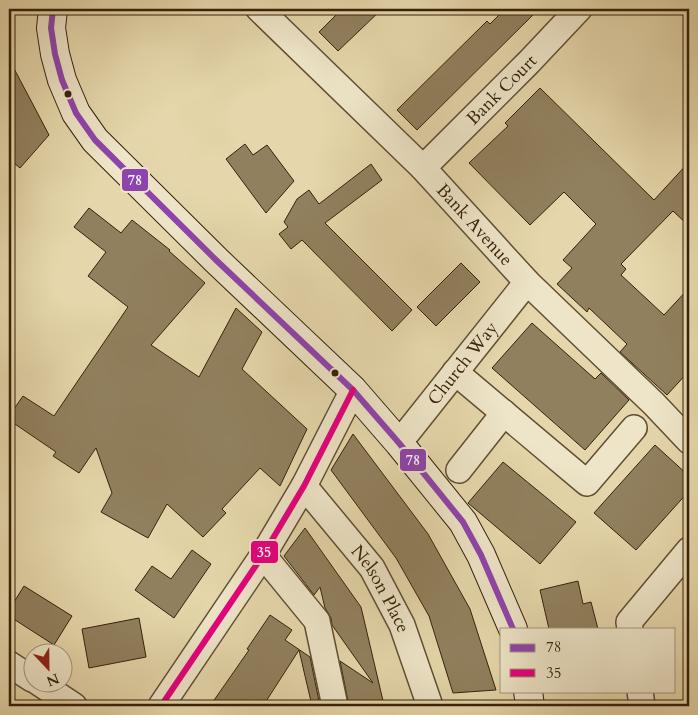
<svg xmlns="http://www.w3.org/2000/svg" width="698" height="715" font-family="Cardo,serif">
<rect width="100%" height="100%" fill="#e5d7ab"/>
<filter id="stains"><feTurbulence type="fractalNoise" baseFrequency=".004" numOctaves="4"/><feColorMatrix values="0 0 0 0 .2 0 0 0 0 .09 0 0 0 0 .02 0 0 0 .5 -.17"/></filter>
<radialGradient id="worn" r=".72"><stop offset=".6" stop-color="#630" stop-opacity="0"/><stop offset="1" stop-color="#630" stop-opacity=".3"/></radialGradient>
<path fill="#91805e" stroke="#36210b" d="M 342,9 L 382,9 L 338,51 L 319,32 Z
M 505,9 L 539,9 L 417,130 L 397,110 L 487,21 L 490,24 Z
M 9,59 L 49,135 L 20,168 L 9,159 Z
M 540,88 L 654,200 L 689,162 L 689,226 L 673,211 L 621,264 L 626,269 L 621,275 L 664,315 L 689,288 L 689,371 L 667,395 L 620,352 L 627,344 L 589,308 L 587,312 L 557,284 L 572,268 L 563,260 L 596,224 L 564,192 L 530,225 L 469,163 L 508,126 L 505,123 Z
M 245,144 L 253,155 L 267,145 L 294,181 L 266,213 L 226,159 Z
M 371,164 L 382,180 L 325,223 L 412,310 L 392,331 L 302,240 L 291,249 L 279,234 L 288,227 L 284,222 L 297,199 L 309,190 L 319,204 Z
M 89,208 L 121,233 L 132,220 L 170,250 L 169,251 L 205,283 L 151,345 L 199,377 L 236,308 L 262,332 L 242,369 L 307,429 L 280,486 L 260,468 L 222,509 L 226,513 L 203,537 L 167,504 L 148,538 L 101,512 L 112,493 L 96,448 L 79,473 L 53,456 L 56,452 L 9,420 L 9,416 L 23,396 L 54,416 L 128,307 L 88,276 L 106,252 L 74,227 Z
M 461,263 L 480,282 L 436,326 L 417,307 Z
M 532,323 L 595,379 L 601,373 L 629,400 L 585,450 L 492,368 Z
M 353,434 L 428,534 L 470,609 L 496,690 L 453,693 L 429,616 L 396,558 L 331,470 Z
M 655,445 L 689,476 L 689,491 L 636,550 L 594,513 Z
M 503,462 L 576,522 L 540,564 L 468,503 Z
M 305,528 L 361,607 L 384,705 L 385,706 L 349,706 L 340,661 L 373,683 L 332,625 L 331,618 L 325,608 L 320,587 L 314,595 L 284,556 Z
M 192,550 L 211,564 L 174,618 L 135,590 L 152,566 L 171,579 Z
M 578,581 L 583,604 L 591,602 L 598,629 L 549,629 L 540,590 Z
M 24,586 L 72,616 L 54,645 L 9,616 L 9,610 Z
M 270,615 L 292,630 L 285,640 L 310,657 L 320,706 L 312,706 L 299,650 L 263,706 L 210,706 L 249,650 L 247,649 Z
M 139,618 L 146,657 L 89,668 L 82,629 Z"/>
<g fill="none" stroke-linecap="round" stroke-linejoin="round">
<g stroke="#624e33" stroke-width="28">
<g id="minor">
<path id="s1" d="M 259,9 L 423,168 L 527,282 L 654,404 L 689,441"/>
<path id="s2" d="M 423,168 L 529,62 L 579,9"/>
<path d="M 455,372 L 587,483 L 634,428"/>
<path id="s3" d="M 399,443 L 527,282"/>
<path d="M 459,470 L 504,413"/>
<path id="s4" d="M 304,486 L 372,568 L 402,625 L 430,706"/>
<path d="M 263,555 L 317,621 L 335,706"/>
<path d="M 630,629 L 629,622 L 689,550"/>
<path d="M 9,664 L 32,679"/>
<path d="M 38,682 L 74,706"/>
<path d="M 640,691 L 642,706"/>
<path d="M 161,706 L 263,555 L 304,486 L 353,390"/>
</g>
</g>
<g stroke="#36210b" stroke-width="30">
<path id="secondary" d="M 53,9 L 51,28 L 55,54 L 62,80 L 76,113 L 95,140 L 216,260 L 353,390 L 399,443 L 463,522 L 481,555 L 513,629
M 528,691 L 530,706"/>
</g>
<use href="#minor" stroke="#eee5c8" stroke-width="25"/>
<use href="#secondary" stroke="#eee5c8" stroke-width="28"/>
<g stroke="#eee5c8" stroke-width="10">
<path id="bus-1" d="M 53,9 L 51,28 L 55,54 L 62,80 L 76,113 L 95,140 L 216,260 L 353,390 L 399,443 L 463,522 L 481,555 L 513,629"/>
</g>
<g stroke="#eee5c8" stroke-width="10">
<path id="bus-2" d="M 161,706 L 263,555 L 304,486 L 353,390"/>
</g>
<use href="#bus-1" stroke="#8e44ad" stroke-width="6"/>
<use href="#bus-2" stroke="#e5007d" stroke-width="6"/>
</g>
<g fill="#36210b" stroke="#eee5c8" stroke-width="2">
<circle cx="68" cy="94" r="4.5"/>
<circle cx="335" cy="373" r="4.5"/>
</g>
<g text-anchor="middle" dominant-baseline="central" stroke-width="4.5" stroke-linejoin="round" paint-order="stroke">
<g font-size="18" fill="#36210b" stroke="#eee5c8">
<text stroke="none"><textPath href="#s2" startOffset="111">Bank Court</textPath></text>
<text stroke="none"><textPath href="#s1" startOffset="305">Bank Avenue</textPath></text>
<text stroke="none"><textPath href="#s3" startOffset="102">Church Way</textPath></text>
<text stroke="none"><textPath href="#s4" startOffset="129">Nelson Place</textPath></text>
</g>
</g>
<g stroke="#eee5c8" stroke-width="2">
<rect x="121" y="168" width="28" height="24" rx="5" fill="#8e44ad"/>
<rect x="399" y="448" width="28" height="24" rx="5" fill="#8e44ad"/>
<rect x="250" y="540" width="29" height="24" rx="5" fill="#e5007d"/>
</g>
<g font-size="14" text-anchor="middle" font-weight="bold" fill="#fff">
<text x="135" y="185">78</text>
<text x="413" y="465">78</text>
<text x="264" y="557">35</text>
</g>
<rect width="698" height="715" fill="none" stroke="#e5d7ab" stroke-width="30"/>
<rect x="10" y="10" width="678" height="695" fill="none" stroke="#36210b" stroke-width="2.5"/>
<rect x="15" y="15" width="668" height="685" fill="none" stroke="#36210b"/>
<rect x="500" y="628" width="175" height="65" fill="#eee5c8" stroke="#a4977c"/>
<rect x="510" y="644" width="25" height="8" fill="#8e44ad" stroke="#a4977c"/>
<text x="546" y="652" font-size="15" fill="#36210b">78</text>
<rect x="510" y="669" width="25" height="8" fill="#e5007d" stroke="#a4977c"/>
<text x="546" y="678" font-size="15" fill="#36210b">35</text>
<g transform="translate(48 668) rotate(158)"><circle r="24" fill="#eee5c8" stroke="#a4977c"/>
<path d="M0-4L9 19L0 12L-9 19Z" fill="#8f2418"/>
<text y="-8" font-size="14" font-weight="bold" text-anchor="middle" fill="#36210b">N</text>
</g>
<rect width="100%" height="100%" filter="url(#stains)"/>
<rect width="100%" height="100%" fill="url(#worn)"/>
</svg>
